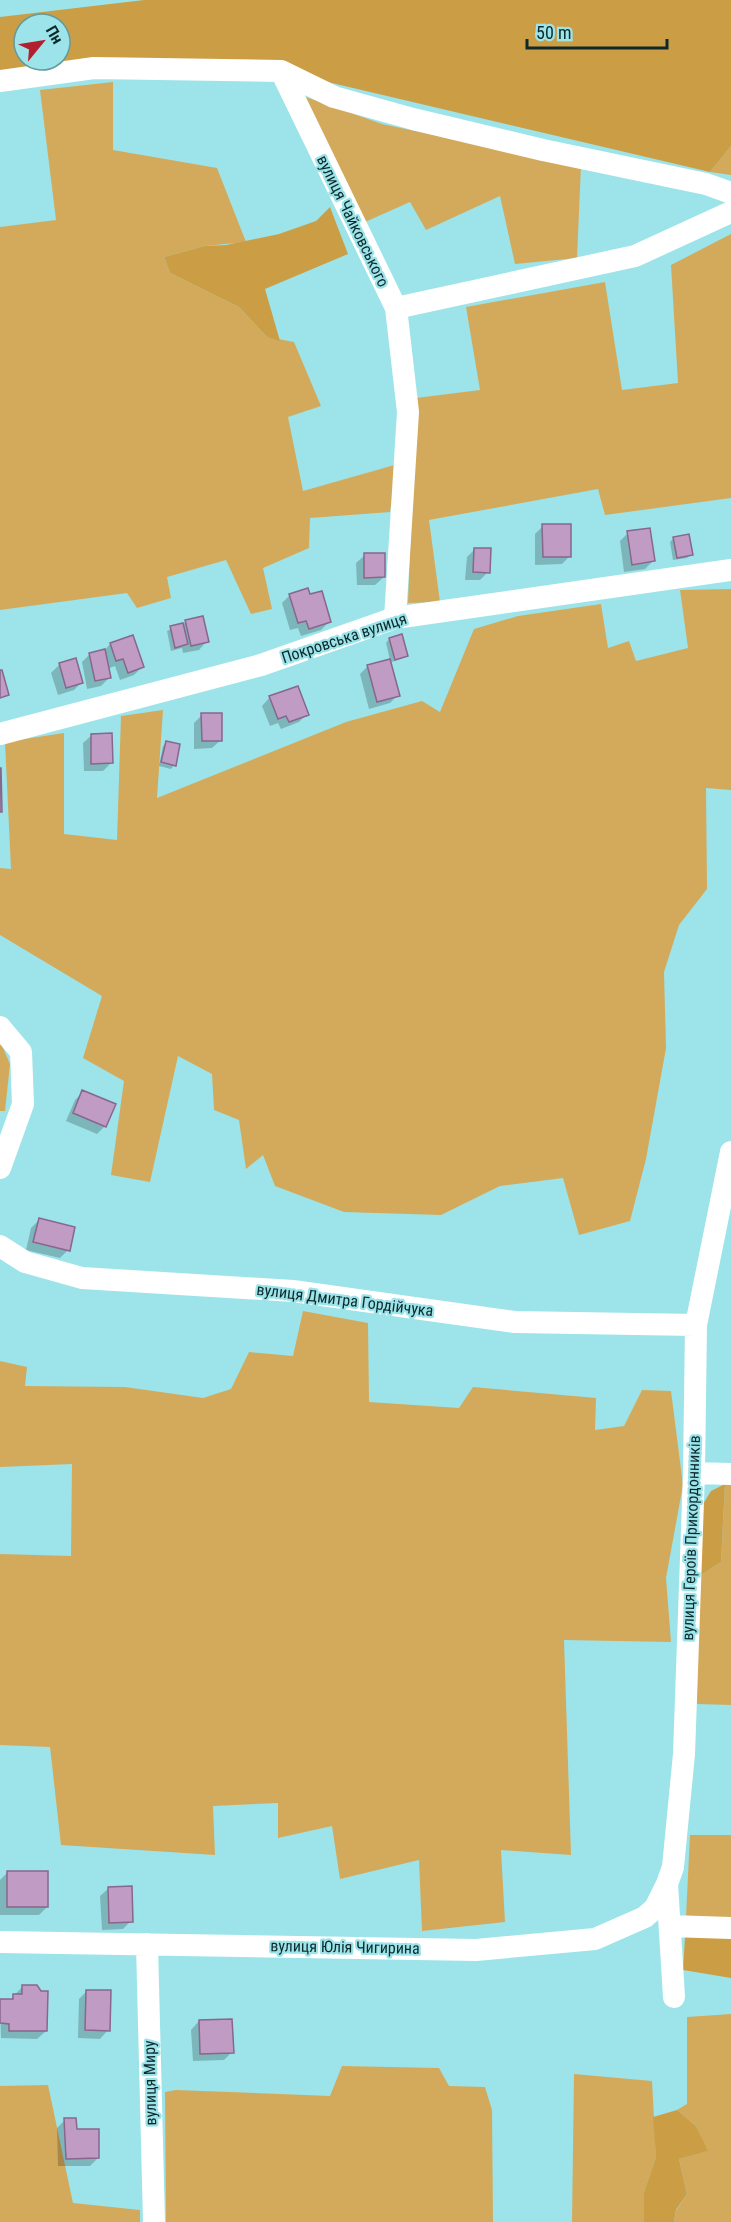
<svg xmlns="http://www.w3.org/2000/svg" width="731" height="2222" font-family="'Roboto Condensed',sans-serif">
<rect width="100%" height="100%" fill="#9ce4e9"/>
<path fill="#d3aa5b" d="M 113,82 L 113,150 L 217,168 L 246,242 L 205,246 L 164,257 L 170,273 L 239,307 L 267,337 L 294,342 L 321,406 L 288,417 L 303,491 L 398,464 L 390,512 L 310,518 L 309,548 L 263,568 L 272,609 L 251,614 L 226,560 L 167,577 L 171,598 L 137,608 L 127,593 L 0,610 L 0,227 L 56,220 L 40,90 Z
M 303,96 L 382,124 L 581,166 L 577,258 L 515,264 L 500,196 L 426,230 L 410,202 L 365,222 Z
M 731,146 L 731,175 L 710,172 Z
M 731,234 L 731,498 L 605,515 L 598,489 L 429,520 L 440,602 L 408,603 L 416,398 L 480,390 L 466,307 L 605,282 L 622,390 L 678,383 L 671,265 Z
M 731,589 L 731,790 L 706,788 L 707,889 L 679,925 L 664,972 L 666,1048 L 646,1159 L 630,1221 L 579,1235 L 563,1178 L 500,1186 L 441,1215 L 344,1212 L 275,1186 L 263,1155 L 246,1169 L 239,1120 L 214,1110 L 212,1074 L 178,1056 L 150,1182 L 111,1175 L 124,1081 L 83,1058 L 102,996 L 0,935 L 0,868 L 11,869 L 5,742 L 64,733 L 64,834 L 117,840 L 121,716 L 163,710 L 157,798 L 346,722 L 422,701 L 440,712 L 474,629 L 518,616 L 601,604 L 608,648 L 629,641 L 636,661 L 688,648 L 680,590 Z
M 0,1041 L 10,1064 L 5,1111 L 0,1111 Z
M 303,1311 L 368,1323 L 369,1402 L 459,1408 L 473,1387 L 596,1398 L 595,1430 L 624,1426 L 642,1390 L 671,1391 L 683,1485 L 666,1578 L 671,1642 L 564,1640 L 571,1855 L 501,1850 L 505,1922 L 422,1931 L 419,1860 L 340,1879 L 332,1826 L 278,1838 L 278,1803 L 213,1806 L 215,1855 L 61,1845 L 50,1747 L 0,1745 L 0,1554 L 71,1556 L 72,1464 L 0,1467 L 0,1361 L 27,1367 L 25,1386 L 125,1387 L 203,1398 L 231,1389 L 249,1352 L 293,1356 Z
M 725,1484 L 731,1485 L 731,1705 L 697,1704 L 698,1577 L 721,1562 Z
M 690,1835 L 731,1835 L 731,1935 L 685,1937 Z
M 731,2014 L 731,2222 L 674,2222 L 676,2211 L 687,2194 L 679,2159 L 707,2151 L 696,2126 L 677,2110 L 687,2104 L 687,2017 Z
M 342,2066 L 439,2068 L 449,2086 L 485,2087 L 492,2110 L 493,2222 L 166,2222 L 165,2092 L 176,2090 L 330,2096 Z
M 574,2074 L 652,2081 L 656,2157 L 644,2192 L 644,2222 L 572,2222 Z
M 48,2085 L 73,2203 L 140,2210 L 140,2222 L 0,2222 L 0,2086 Z"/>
<path fill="#cb9e45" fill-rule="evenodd" d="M 144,0 L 731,0 L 731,146 L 710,172 L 281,71 L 0,81 L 0,17 ZM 24,24 L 60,24 L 60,60 L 24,60 Z
M 330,207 L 348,254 L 265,289 L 280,341 L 267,337 L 239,307 L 170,273 L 164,257 L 205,246 L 226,245 L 279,234 L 316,221 Z
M 725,1484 L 721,1562 L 698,1577 L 703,1504 L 711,1491 Z
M 731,1935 L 731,1978 L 683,1970 L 685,1937 Z
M 677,2110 L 696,2126 L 708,2151 L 679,2159 L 687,2194 L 676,2210 L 674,2222 L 644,2222 L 644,2192 L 656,2157 L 653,2117 Z"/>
<path fill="#0003" d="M 543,526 L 570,556 L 562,564 L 535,565 L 535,534 Z
M 628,533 L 653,561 L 645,569 L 624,572 L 620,541 Z
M 674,538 L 691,554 L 687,558 L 673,560 L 670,542 Z
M 475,549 L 488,572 L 480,580 L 465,580 L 467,557 Z
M 365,555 L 384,577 L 375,585 L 357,585 L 356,563 Z
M 290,595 L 309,596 L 329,622 L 321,630 L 301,636 L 298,628 L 290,630 L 282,603 Z
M 186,622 L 207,641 L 199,650 L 183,653 L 182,648 L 171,651 L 167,631 Z
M 132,637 L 142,667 L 134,675 L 120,680 L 115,666 L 107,669 L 109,678 L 101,686 L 87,689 L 82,662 L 90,654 L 104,651 L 110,644 Z
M 389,639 L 406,656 L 390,663 L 398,695 L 390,703 L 369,709 L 360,674 L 368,666 L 390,660 L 386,643 Z
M 59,665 L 82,682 L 74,690 L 58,695 L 51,673 Z
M 270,697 L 307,714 L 299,722 L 281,729 L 278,723 L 270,726 L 262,706 Z
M 202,715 L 221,740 L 212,748 L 194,749 L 194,723 Z
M 92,735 L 111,763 L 103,771 L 84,771 L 83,743 Z
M 167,743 L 174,765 L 171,769 L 159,766 L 163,746 Z
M 83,1092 L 105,1126 L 97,1134 L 66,1121 L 75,1100 Z
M 39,1220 L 68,1250 L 60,1258 L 26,1250 L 31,1228 Z
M 8,1872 L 47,1907 L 39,1915 L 0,1915 L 0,1880 Z
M 109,1888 L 131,1921 L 123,1929 L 102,1930 L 100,1896 Z
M 23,1986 L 46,2031 L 37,2039 L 1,2038 L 0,2001 L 9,2001 Z
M 87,1991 L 108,2030 L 100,2039 L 78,2038 L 79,1999 Z
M 199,2021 L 232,2052 L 224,2060 L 193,2061 L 191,2030 Z
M 65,2120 L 98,2158 L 90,2166 L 58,2166 L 57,2128 Z"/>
<path fill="#c09cc5" stroke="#88668d" stroke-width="1.5" d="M 542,524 L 571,524 L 571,557 L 543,557 Z
M 650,528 L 655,561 L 632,565 L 627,531 Z
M 689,534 L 693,555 L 677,558 L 673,537 Z
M 474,548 L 491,548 L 490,573 L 473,572 Z
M 364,553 L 385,553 L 385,577 L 364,578 Z
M 308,588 L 310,594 L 322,591 L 331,622 L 309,629 L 306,621 L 298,623 L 289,594 Z
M 203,616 L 209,642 L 191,646 L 185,620 Z
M 183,623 L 188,644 L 175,648 L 170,626 Z
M 402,634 L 408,656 L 395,660 L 389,638 Z
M 133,635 L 144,667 L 128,673 L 123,659 L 116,661 L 110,643 Z
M 105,649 L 111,678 L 95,681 L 89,653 Z
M 76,658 L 83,683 L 66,688 L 59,663 Z
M 390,659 L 400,696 L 377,702 L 367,665 Z
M 0,670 L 2,670 L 9,695 L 0,698 Z
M 298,686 L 309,715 L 289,722 L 286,716 L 278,719 L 269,696 Z
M 201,713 L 222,713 L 222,741 L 202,741 Z
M 112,733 L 113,763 L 91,764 L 91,734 Z
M 166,741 L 180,744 L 176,766 L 161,762 Z
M 0,768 L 1,768 L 2,812 L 0,812 Z
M 82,1090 L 116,1104 L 106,1127 L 73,1113 Z
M 39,1218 L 75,1227 L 70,1251 L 33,1242 Z
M 7,1871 L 48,1871 L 48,1907 L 7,1907 Z
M 132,1886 L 133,1922 L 109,1923 L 108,1887 Z
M 22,1985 L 37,1985 L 41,1991 L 48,1991 L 47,2031 L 9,2031 L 9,2024 L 0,2023 L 0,1999 L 13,1999 L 13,1994 L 22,1994 Z
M 86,1990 L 111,1990 L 110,2031 L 85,2030 Z
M 232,2019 L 234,2053 L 200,2054 L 199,2020 Z
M 64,2118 L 76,2118 L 77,2129 L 99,2129 L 99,2158 L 66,2159 Z"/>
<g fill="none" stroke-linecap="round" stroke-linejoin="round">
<path stroke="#fff" stroke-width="22" d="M 281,71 L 334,97 L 413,119 L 543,150 L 706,184 L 731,193
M 0,81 L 94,68 L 281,71 L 396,308 L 635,256 L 731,212
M 395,618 L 408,412 L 396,308
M 0,734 L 261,665 L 395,618 L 731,570
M 0,1027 L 21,1052 L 23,1104 L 0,1168
M 0,1246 L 25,1262 L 82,1278 L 293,1291 L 515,1322 L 696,1325
M 694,1473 L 731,1474
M 670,1926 L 731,1928
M 0,1942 L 476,1950 L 595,1939 L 645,1917 L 655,1908 L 667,1884
M 147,1944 L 154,2222
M 674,1997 L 667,1884 L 673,1867 L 684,1754 L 694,1473 L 696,1325 L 731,1152"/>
</g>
<g text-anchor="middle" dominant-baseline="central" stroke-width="4.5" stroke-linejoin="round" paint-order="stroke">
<g font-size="16" fill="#0c2a2c" stroke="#9ce4e9">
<text transform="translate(353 221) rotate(64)">вулиця Чайковського</text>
<text transform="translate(344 638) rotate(-18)">Покровська вулиця</text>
<text transform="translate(345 1300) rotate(7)">вулиця Дмитра Гордійчука</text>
<text transform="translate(691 1538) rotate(-88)">вулиця Героїв Прикордонників</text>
<text transform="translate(345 1947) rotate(1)">вулиця Юлія Чигирина</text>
<text transform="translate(150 2083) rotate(-91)">вулиця Миру</text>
</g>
</g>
<g transform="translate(42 42) rotate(60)"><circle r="28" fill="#9ce4e9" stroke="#629a9d" stroke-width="1.5"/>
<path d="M0-4.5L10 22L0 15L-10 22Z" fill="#b2202f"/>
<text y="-9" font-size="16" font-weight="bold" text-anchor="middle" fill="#0c2a2c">Пн</text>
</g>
<path d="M527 39v9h140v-9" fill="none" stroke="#0c2a2c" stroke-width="3"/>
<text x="536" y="39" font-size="18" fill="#0c2a2c" stroke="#9ce4e9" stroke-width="4.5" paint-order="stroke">50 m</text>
</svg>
